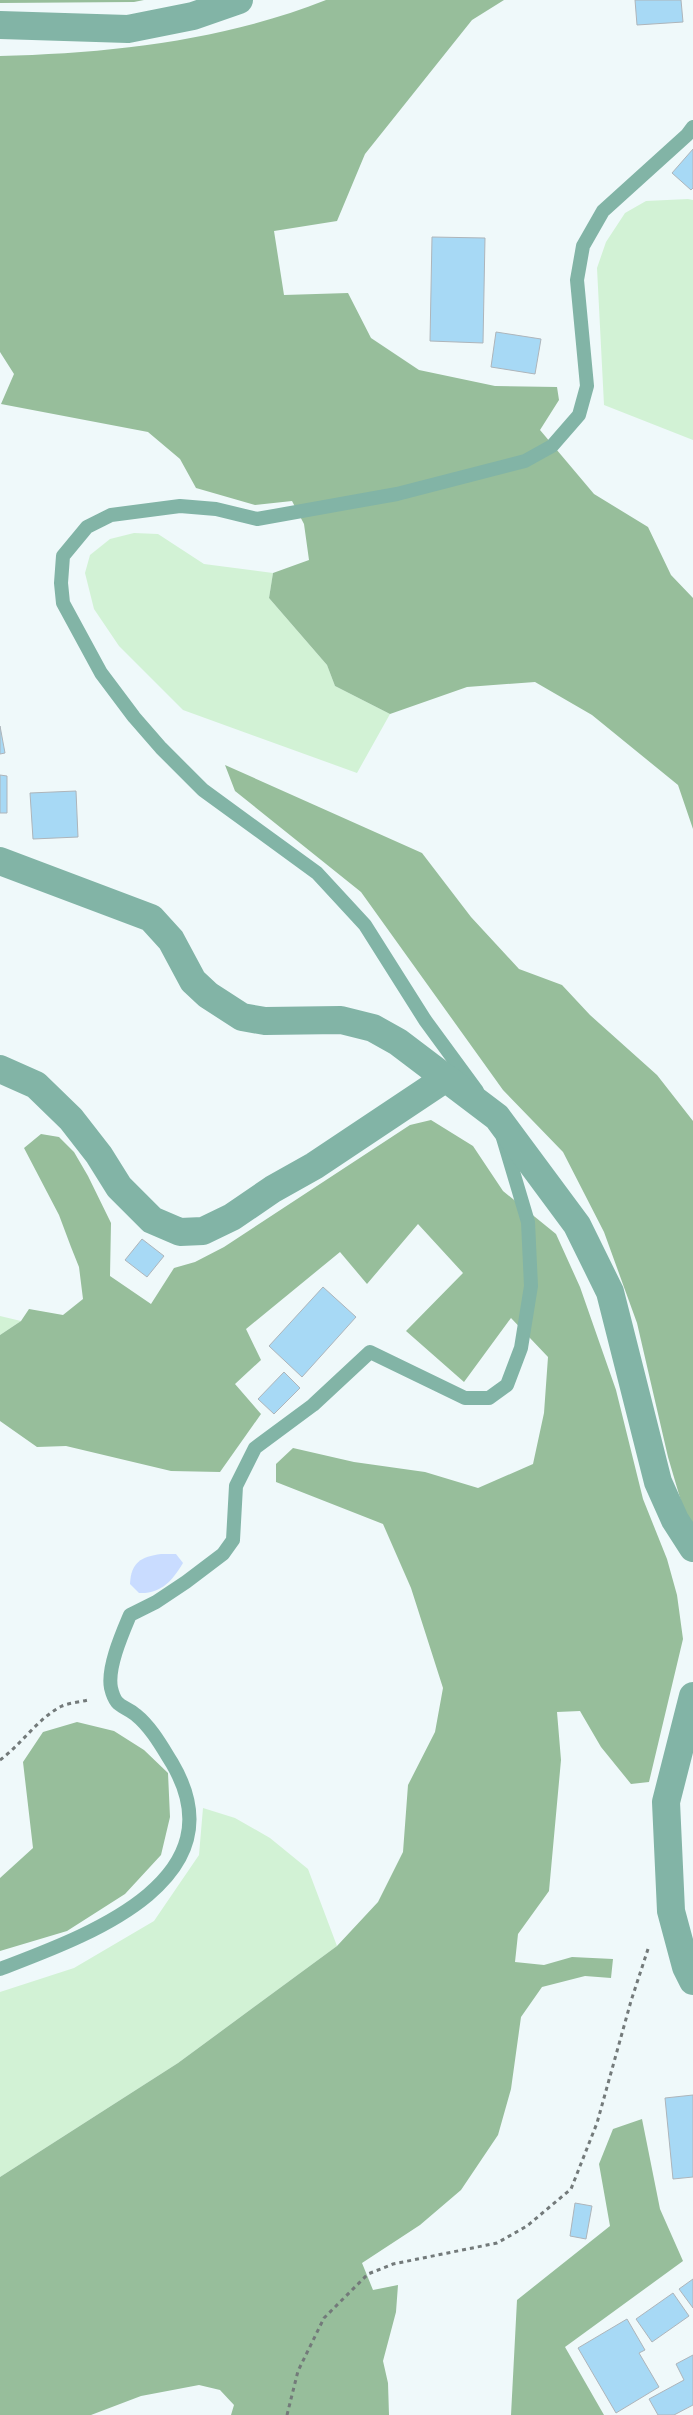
<svg xmlns="http://www.w3.org/2000/svg" width="693" height="2415" font-family="Mulish,sans-serif">
<rect width="100%" height="100%" fill="#eff9fa"/>
<path fill="#d2f2d5" d="M 688,199 L 693,200 L 693,440 L 604,405 L 597,268 L 606,242 L 625,213 L 646,201 Z
M 134,533 L 158,534 L 204,564 L 273,573 L 269,598 L 327,665 L 335,686 L 390,714 L 357,773 L 183,710 L 119,646 L 94,609 L 85,573 L 90,555 L 110,539 Z
M 0,1316 L 21,1321 L 0,1335 Z
M 203,1808 L 235,1818 L 270,1838 L 308,1869 L 337,1946 L 178,2063 L 0,2177 L 0,1992 L 74,1968 L 154,1921 L 199,1855 Z"/>
<path fill="#97be9b" d="M 0,0 L 144,0 L 134,2 L 0,3 Z
M 326,0 L 504,0 L 472,20 L 365,154 L 337,221 L 274,231 L 284,295 L 348,293 L 371,338 L 419,370 L 495,386 L 557,387 L 559,400 L 540,430 L 594,494 L 648,527 L 671,575 L 693,598 L 693,829 L 678,785 L 592,715 L 535,682 L 467,687 L 390,714 L 335,686 L 327,665 L 269,598 L 273,573 L 309,560 L 304,524 L 292,501 L 255,505 L 196,488 L 180,459 L 148,432 L 1,404 L 14,374 L 0,352 L 0,56 C 111,53 222,41 326,0 Z
M 225,765 L 422,853 L 471,917 L 519,969 L 562,985 L 590,1015 L 657,1075 L 693,1121 L 693,1524 L 683,1508 L 668,1457 L 637,1323 L 604,1232 L 563,1152 L 503,1090 L 361,892 L 235,791 Z
M 431,1120 L 473,1146 L 503,1191 L 556,1234 L 580,1287 L 616,1390 L 643,1499 L 667,1559 L 677,1595 L 683,1639 L 649,1782 L 631,1784 L 601,1747 L 580,1711 L 557,1712 L 561,1760 L 549,1891 L 518,1934 L 515,1962 L 544,1965 L 572,1957 L 613,1959 L 611,1978 L 585,1976 L 542,1987 L 521,2017 L 511,2089 L 498,2135 L 461,2190 L 420,2225 L 362,2263 L 373,2290 L 398,2285 L 396,2312 L 383,2361 L 388,2383 L 389,2415 L 231,2415 L 234,2405 L 220,2390 L 199,2385 L 141,2396 L 91,2415 L 0,2415 L 0,2177 L 178,2063 L 337,1946 L 378,1902 L 403,1852 L 408,1785 L 435,1732 L 443,1688 L 411,1588 L 383,1524 L 276,1482 L 276,1464 L 293,1448 L 354,1462 L 425,1472 L 478,1488 L 533,1464 L 544,1413 L 548,1357 L 511,1318 L 464,1382 L 406,1331 L 463,1273 L 418,1224 L 367,1284 L 340,1252 L 246,1329 L 261,1360 L 235,1384 L 261,1414 L 220,1472 L 171,1471 L 66,1446 L 37,1447 L 0,1421 L 0,1335 L 21,1321 L 29,1309 L 63,1315 L 83,1299 L 79,1267 L 71,1247 L 59,1215 L 24,1148 L 41,1134 L 59,1137 L 74,1152 L 88,1176 L 111,1223 L 110,1276 L 151,1304 L 174,1268 L 195,1262 L 224,1247 L 410,1125 Z
M 77,1722 L 114,1731 L 144,1750 L 168,1773 L 170,1817 L 161,1855 L 125,1894 L 67,1931 L 0,1951 L 0,1878 L 33,1848 L 23,1762 L 43,1732 Z
M 642,2119 L 660,2209 L 683,2261 L 565,2347 L 604,2415 L 511,2415 L 517,2300 L 610,2226 L 599,2164 L 613,2129 Z"/>
<path fill="#c9dcff" d="M 161,1554 L 176,1554 L 183,1563 C 172,1581 161,1594 139,1593 L 130,1584 C 131,1562 141,1557 161,1554 Z"/>
<path fill="#a7d9f5" stroke="#aeb5ba" d="M 635,0 L 681,0 L 683,22 L 637,25 Z
M 693,149 L 693,188 L 691,190 L 672,173 Z
M 432,237 L 485,238 L 483,343 L 430,341 Z
M 496,332 L 541,339 L 535,374 L 491,367 Z
M 0,726 L 5,753 L 0,754 Z
M 0,775 L 7,776 L 7,813 L 0,813 Z
M 76,791 L 78,837 L 33,839 L 30,793 Z
M 142,1239 L 164,1256 L 147,1277 L 125,1260 Z
M 323,1287 L 356,1317 L 302,1377 L 269,1346 Z
M 284,1372 L 300,1388 L 274,1414 L 258,1399 Z
M 693,2095 L 693,2177 L 673,2179 L 665,2098 Z
M 575,2203 L 592,2206 L 586,2239 L 570,2236 Z
M 693,2279 L 693,2308 L 679,2289 Z
M 673,2293 L 689,2316 L 652,2342 L 636,2319 Z
M 627,2319 L 645,2350 L 639,2353 L 659,2387 L 616,2413 L 578,2348 Z
M 693,2355 L 693,2405 L 674,2415 L 658,2415 L 649,2399 L 684,2380 L 676,2364 Z"/>
<g fill="none" stroke-linecap="round" stroke-linejoin="round">
<path stroke="#737a7a" stroke-width="3" stroke-dasharray="4 4" stroke-linecap="butt" d="M 0,1760 C 22,1744 38,1718 62,1706 C 69,1703 80,1702 88,1700
M 287,2415 L 298,2371 L 324,2318 L 368,2274 L 393,2264 L 497,2243 L 527,2226 L 571,2189 L 597,2123 L 631,2001 L 648,1949"/>
<path stroke="#82b4a6" stroke-width="14" d="M 477,1091 L 425,1020 L 365,925 L 317,873 L 203,790 L 161,748 L 134,717 L 101,673 L 63,603 L 61,583 L 63,556 L 87,527 L 111,515 L 180,506 L 216,509 L 257,519 L 397,494 L 525,461 L 552,446 L 579,415 L 587,386 L 577,280 L 583,246 L 603,211 L 687,135 L 693,127
M 0,1969 C 83,1937 242,1882 172,1763 C 162,1747 151,1727 136,1715 C 123,1704 116,1709 111,1688 C 107,1668 122,1634 130,1615 L 156,1602 L 186,1582 L 223,1554 L 233,1540 L 236,1486 L 255,1448 L 313,1405 L 370,1352 L 465,1398 L 489,1398 L 507,1385 L 521,1348 L 531,1286 L 528,1222 L 503,1138"/>
<path stroke="#82b4a6" stroke-width="28" d="M 0,25 L 128,29 L 193,16 L 239,0
M 0,861 L 151,918 L 171,940 L 193,981 L 208,995 L 242,1017 L 265,1021 L 341,1020 L 373,1028 L 398,1042 L 497,1117 L 577,1225 L 610,1292 L 658,1482 L 675,1520 L 693,1548
M 0,1069 L 36,1085 L 71,1119 L 99,1155 L 119,1187 L 152,1220 L 180,1232 L 203,1231 L 232,1217 L 273,1189 L 314,1166 L 446,1078
M 693,1696 L 666,1802 L 671,1911 L 686,1967 L 693,1981"/>
</g>
</svg>
